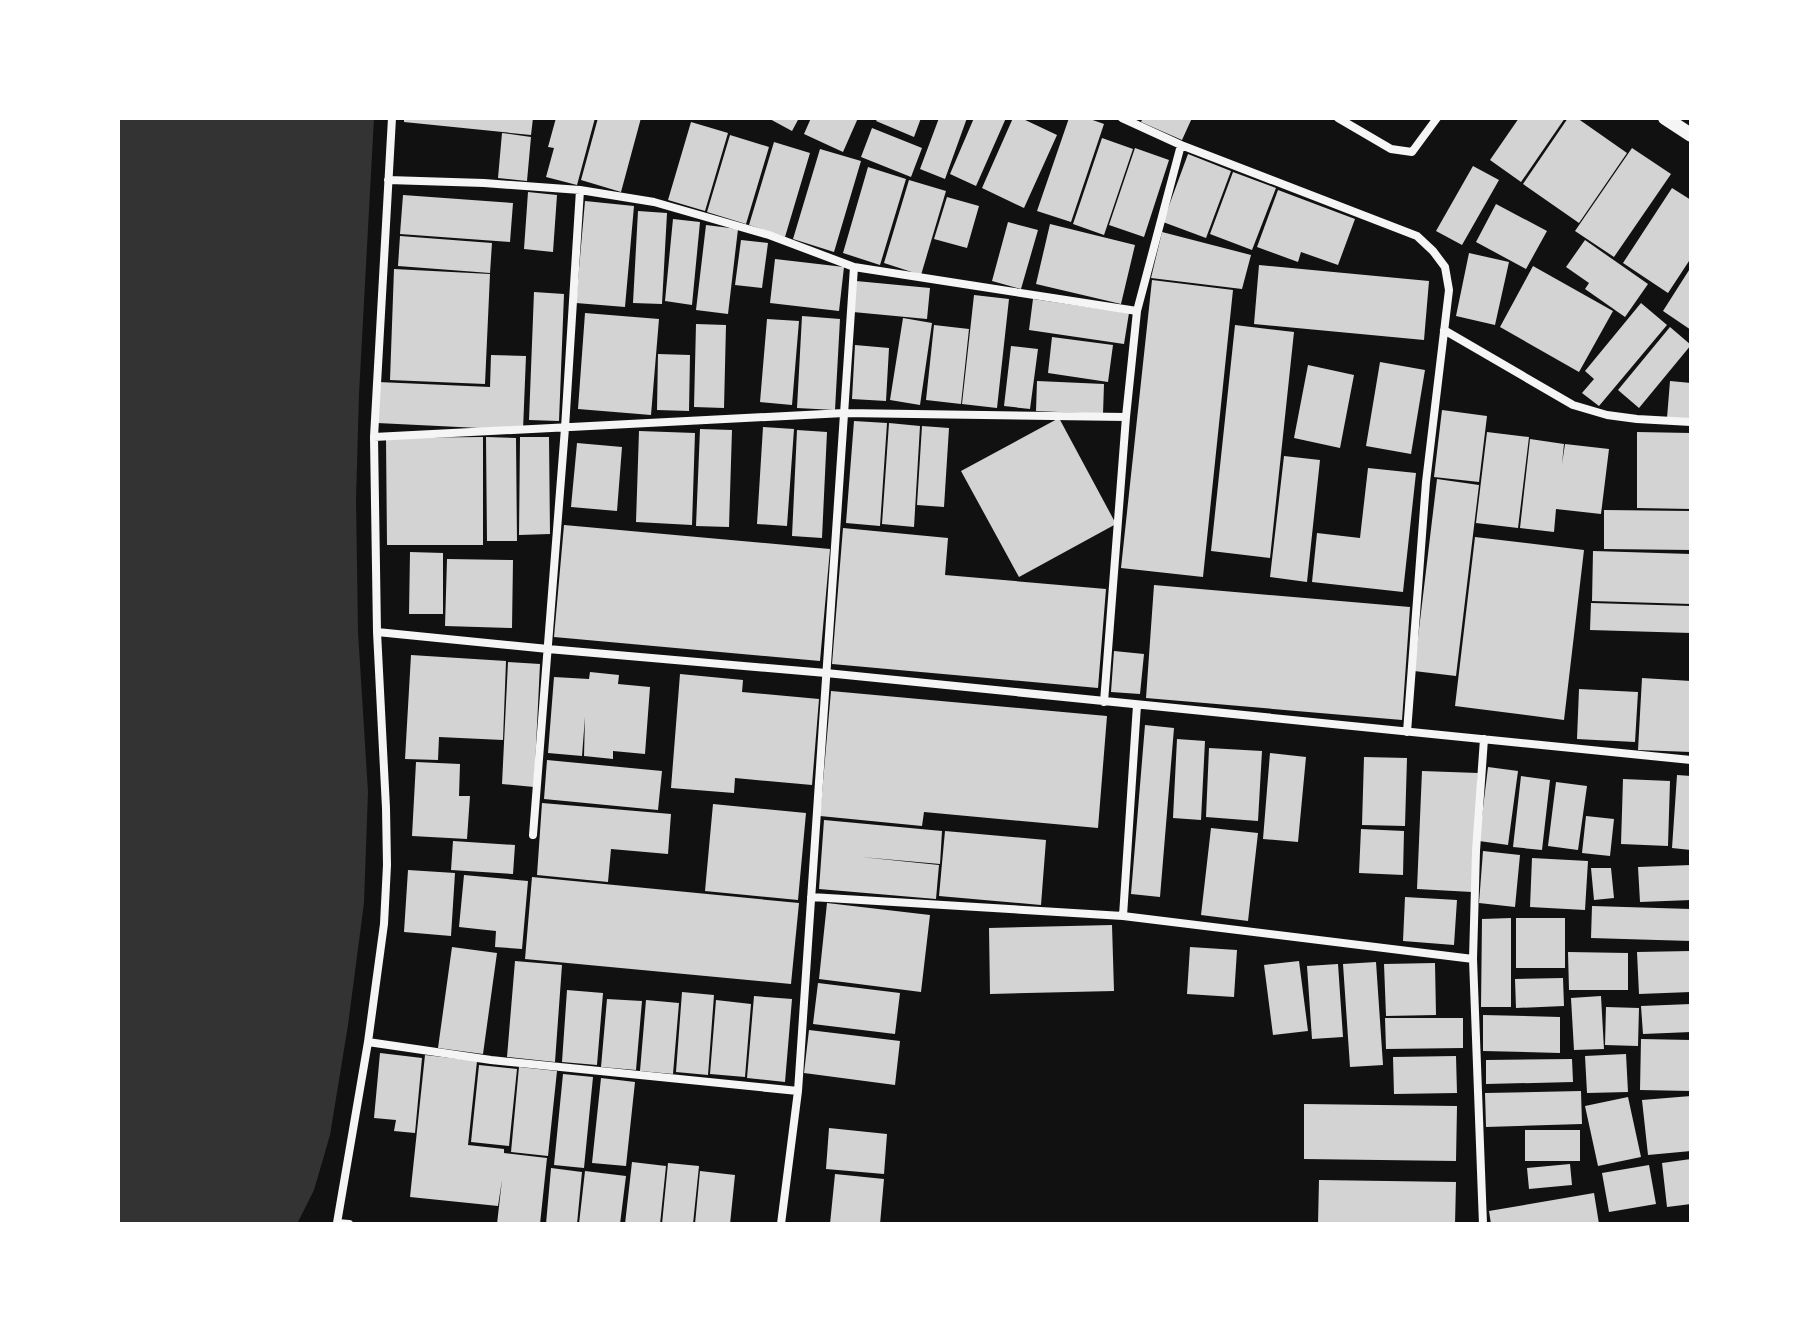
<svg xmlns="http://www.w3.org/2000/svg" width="1809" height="1342" font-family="Arial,sans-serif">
<rect width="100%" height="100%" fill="#111"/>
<path fill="#333" d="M 118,118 L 374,118 L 359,394 L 356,499 L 358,632 L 368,792 L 364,903 L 348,1025 L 330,1135 L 314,1190 L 297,1224 L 118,1224 Z"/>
<path fill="#d3d3d3" d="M 404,118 L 533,118 L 531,135 L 404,122 Z
M 556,118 L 595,118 L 577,185 L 546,177 L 554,148 L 548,147 Z
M 598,118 L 641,118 L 621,192 L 581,180 Z
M 768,118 L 799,118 L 792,131 Z
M 811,118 L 858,118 L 843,152 L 804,134 Z
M 878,118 L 921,118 L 914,137 L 876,121 Z
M 939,118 L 967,118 L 945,179 L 920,169 Z
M 974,118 L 1006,118 L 976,186 L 950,174 Z
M 1013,118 L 1021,118 L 1057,135 L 1024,208 L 982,188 Z
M 1069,118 L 1087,118 L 1104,124 L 1071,222 L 1037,211 Z
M 1143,118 L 1192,118 L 1182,140 L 1141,122 Z
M 1519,118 L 1565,118 L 1521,182 L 1490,160 Z
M 1568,118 L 1577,118 L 1627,153 L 1579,223 L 1523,184 Z
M 691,122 L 728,133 L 705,211 L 668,200 Z
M 872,128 L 922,148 L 911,177 L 861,157 Z
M 502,133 L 531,137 L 527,181 L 498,178 Z
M 730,135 L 769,147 L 746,224 L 707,212 Z
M 1102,138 L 1133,149 L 1104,235 L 1073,224 Z
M 774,142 L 810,153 L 785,237 L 749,225 Z
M 1135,148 L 1169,160 L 1144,237 L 1109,225 Z
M 1632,148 L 1671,174 L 1614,257 L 1575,231 Z
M 820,149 L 861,161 L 834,252 L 793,239 Z
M 1188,154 L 1231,171 L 1206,238 L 1163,222 Z
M 1473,166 L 1499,180 L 1462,245 L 1436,231 Z
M 868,167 L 906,179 L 880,265 L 843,253 Z
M 1233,172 L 1276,188 L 1252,250 L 1210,234 Z
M 909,180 L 946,191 L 921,275 L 884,263 Z
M 1672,188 L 1691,200 L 1691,258 L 1668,293 L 1623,263 Z
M 1278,190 L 1355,219 L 1338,265 L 1301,252 L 1298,262 L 1257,247 Z
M 528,192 L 557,195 L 553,252 L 524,249 Z
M 403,195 L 513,203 L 510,242 L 400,234 Z
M 947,197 L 979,206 L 967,248 L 934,239 Z
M 585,201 L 634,206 L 625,307 L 576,303 Z
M 1496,204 L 1547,231 L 1526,269 L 1476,242 Z
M 638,211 L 667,213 L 662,304 L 633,303 Z
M 673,219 L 700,222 L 692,305 L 665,301 Z
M 1008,222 L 1038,230 L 1021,289 L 992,281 Z
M 1050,224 L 1135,245 L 1121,304 L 1036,284 Z
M 706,225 L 738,229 L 728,314 L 696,310 Z
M 1162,232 L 1251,255 L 1242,289 L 1151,278 Z
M 400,236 L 492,243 L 490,273 L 398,266 Z
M 741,240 L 768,243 L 762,288 L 735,285 Z
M 1585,240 L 1648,284 L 1625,317 L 1585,289 L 1589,283 L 1566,267 Z
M 1469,253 L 1509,262 L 1495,325 L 1456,316 Z
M 775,259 L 844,267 L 839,311 L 770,303 Z
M 1259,265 L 1429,281 L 1424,340 L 1254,324 Z
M 1533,266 L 1613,311 L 1579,372 L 1500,327 Z
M 1691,267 L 1691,330 L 1663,311 Z
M 394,269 L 490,274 L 485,384 L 390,380 Z
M 1152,280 L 1233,290 L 1203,577 L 1121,568 Z
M 856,281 L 930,288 L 927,319 L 853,312 Z
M 534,292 L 564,294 L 559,421 L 529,420 Z
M 974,295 L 1009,299 L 997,408 L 962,404 Z
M 1033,299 L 1129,313 L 1124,344 L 1029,330 Z
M 1641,303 L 1667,325 L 1599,406 L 1582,393 L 1594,379 L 1585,371 Z
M 585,313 L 659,319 L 651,415 L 578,409 Z
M 802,316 L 840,319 L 835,410 L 797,408 Z
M 903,318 L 932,323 L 920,405 L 890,400 Z
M 767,319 L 799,321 L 792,405 L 760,402 Z
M 696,324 L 726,325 L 724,408 L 694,407 Z
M 934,325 L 969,329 L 961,404 L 926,400 Z
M 1235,325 L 1294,332 L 1270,558 L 1211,551 Z
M 1670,327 L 1691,345 L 1639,408 L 1618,390 Z
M 1052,337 L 1113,345 L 1108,382 L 1048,373 Z
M 855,345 L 889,348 L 886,401 L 852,399 Z
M 1011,346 L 1038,349 L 1030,409 L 1004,406 Z
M 658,354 L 690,355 L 689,411 L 657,410 Z
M 491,355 L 526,356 L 523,430 L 377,423 L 378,382 L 490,387 Z
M 1380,362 L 1425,370 L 1411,454 L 1366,446 Z
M 1308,365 L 1354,375 L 1340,448 L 1294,438 Z
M 1037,381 L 1104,384 L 1103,414 L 1036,411 Z
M 1670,381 L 1691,383 L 1691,419 L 1667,418 Z
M 1442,410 L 1487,416 L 1479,482 L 1434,477 Z
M 1059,418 L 1116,524 L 1019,577 L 961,471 Z
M 854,421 L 887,423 L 880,526 L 846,523 Z
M 889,423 L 920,426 L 914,527 L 882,524 Z
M 922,426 L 949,428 L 944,507 L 917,505 Z
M 763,427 L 794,429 L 787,526 L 757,524 Z
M 700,429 L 732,430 L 729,527 L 696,526 Z
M 797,430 L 827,432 L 822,538 L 792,536 Z
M 639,431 L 695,433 L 692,525 L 636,522 Z
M 1487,432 L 1529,437 L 1518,528 L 1476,523 Z
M 1637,432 L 1691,433 L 1691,509 L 1637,508 Z
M 483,437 L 483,545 L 387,545 L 386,438 Z
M 486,437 L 516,438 L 517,541 L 487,541 Z
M 520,437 L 549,437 L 550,534 L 519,535 Z
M 1530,439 L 1564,444 L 1562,464 L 1565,444 L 1609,449 L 1601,514 L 1556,509 L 1554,532 L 1520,528 Z
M 577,443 L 622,447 L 617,511 L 571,507 Z
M 1284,456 L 1320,460 L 1307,582 L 1270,577 Z
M 1368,468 L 1416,473 L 1403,592 L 1312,582 L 1317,533 L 1360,538 Z
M 1437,479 L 1479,485 L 1456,676 L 1414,671 Z
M 1604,510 L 1691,511 L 1691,550 L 1604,549 Z
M 564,525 L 830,549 L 820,661 L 554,637 Z
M 843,528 L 948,538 L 945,575 L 1106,589 L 1098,688 L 832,664 Z
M 1475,537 L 1584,550 L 1564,720 L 1455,706 Z
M 1593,551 L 1691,554 L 1691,604 L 1592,601 Z
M 410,552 L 443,553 L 443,614 L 409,614 Z
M 447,559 L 513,560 L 512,628 L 445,626 Z
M 1154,585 L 1410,607 L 1402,720 L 1146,698 Z
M 1591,603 L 1691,606 L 1691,633 L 1590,630 Z
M 1114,651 L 1144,654 L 1140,694 L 1111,692 Z
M 411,655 L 506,661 L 503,740 L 439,737 L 438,760 L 405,759 Z
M 508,662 L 540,664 L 534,787 L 502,784 Z
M 590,672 L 619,675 L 618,684 L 650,687 L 645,754 L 613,751 L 613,759 L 584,756 L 585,717 L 582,756 L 548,753 L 554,677 L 589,679 Z
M 680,674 L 743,680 L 742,692 L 819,699 L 812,785 L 735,778 L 734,793 L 671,788 Z
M 1642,678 L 1691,681 L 1691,752 L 1638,750 Z
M 1579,689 L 1638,692 L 1635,742 L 1577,739 Z
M 831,691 L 1107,716 L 1098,828 L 924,812 L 922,826 L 820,816 Z
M 1145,725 L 1174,728 L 1160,897 L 1131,894 Z
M 1177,739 L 1205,741 L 1201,820 L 1173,818 Z
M 1209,748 L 1262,751 L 1258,821 L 1206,817 Z
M 1270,753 L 1306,757 L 1298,842 L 1263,839 Z
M 1364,757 L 1407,758 L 1405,826 L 1362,825 Z
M 547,760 L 662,771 L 658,810 L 544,799 Z
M 416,762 L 460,764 L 459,796 L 470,796 L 467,839 L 412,836 Z
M 1488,767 L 1518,771 L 1508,845 L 1479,841 Z
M 1422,771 L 1478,773 L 1472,892 L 1417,889 Z
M 1677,775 L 1691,776 L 1691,850 L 1672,848 Z
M 1521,776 L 1550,780 L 1542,850 L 1513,847 Z
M 1623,779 L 1670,781 L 1668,846 L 1621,844 Z
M 1556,782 L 1587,786 L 1578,850 L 1548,846 Z
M 542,803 L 671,814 L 668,854 L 611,849 L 608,882 L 537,875 Z
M 713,804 L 806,813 L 798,900 L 705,891 Z
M 1586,816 L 1614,819 L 1610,856 L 1582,853 Z
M 824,820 L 942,831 L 940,864 L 861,857 L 939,865 L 936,899 L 819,889 Z
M 1211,828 L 1258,833 L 1248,921 L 1201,915 Z
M 1361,829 L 1404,831 L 1403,875 L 1359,873 Z
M 945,831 L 1046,840 L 1041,905 L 939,896 Z
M 453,841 L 515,845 L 513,874 L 451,870 Z
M 1483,851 L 1520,855 L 1515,907 L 1479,903 Z
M 1532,858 L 1588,861 L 1585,910 L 1530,907 Z
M 1691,865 L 1691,900 L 1640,902 L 1638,867 Z
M 1591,868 L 1611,868 L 1614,898 L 1594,900 Z
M 408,870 L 455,873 L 451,936 L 404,932 Z
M 464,875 L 528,881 L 522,949 L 495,947 L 496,931 L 459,927 Z
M 532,877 L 799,903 L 791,984 L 525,959 Z
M 1405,897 L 1457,900 L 1454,945 L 1403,941 Z
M 827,903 L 930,915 L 921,992 L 819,979 Z
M 1592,906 L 1691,909 L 1691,941 L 1591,938 Z
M 1511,918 L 1511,1007 L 1481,1007 L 1482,919 Z
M 1516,918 L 1565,918 L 1565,968 L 1516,968 Z
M 1112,925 L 1114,991 L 990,994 L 989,928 Z
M 452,947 L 497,953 L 483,1054 L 438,1048 Z
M 1190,947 L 1237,950 L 1234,997 L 1187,994 Z
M 1691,951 L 1691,992 L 1639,994 L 1637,952 Z
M 1568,952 L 1628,953 L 1628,990 L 1569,990 Z
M 515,961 L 562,965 L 555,1062 L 507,1057 Z
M 1299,961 L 1308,1031 L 1273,1035 L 1264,965 Z
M 1376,962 L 1383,1065 L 1350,1067 L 1343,964 Z
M 1435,963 L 1436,1015 L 1386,1016 L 1384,964 Z
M 1338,964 L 1343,1037 L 1312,1039 L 1307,966 Z
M 1563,978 L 1564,1006 L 1516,1008 L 1515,979 Z
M 818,983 L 900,993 L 895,1034 L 813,1024 Z
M 567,990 L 603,993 L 597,1065 L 562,1062 Z
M 682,992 L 714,995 L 708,1075 L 676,1072 Z
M 754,996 L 792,999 L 785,1082 L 747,1078 Z
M 1601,996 L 1604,1049 L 1574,1050 L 1571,998 Z
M 607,999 L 642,1001 L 636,1070 L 601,1067 Z
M 646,1000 L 679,1003 L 673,1074 L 640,1071 Z
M 716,1000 L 751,1004 L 745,1077 L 710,1074 Z
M 1691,1004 L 1691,1032 L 1643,1034 L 1641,1006 Z
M 1606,1007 L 1639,1008 L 1638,1046 L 1605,1045 Z
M 1483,1015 L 1560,1017 L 1560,1053 L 1483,1051 Z
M 1385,1018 L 1463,1018 L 1463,1048 L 1386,1049 Z
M 809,1030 L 900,1041 L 895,1085 L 804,1073 Z
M 1641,1039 L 1691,1040 L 1691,1091 L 1640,1090 Z
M 380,1053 L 422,1058 L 415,1133 L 394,1131 L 396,1120 L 374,1118 Z
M 1626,1054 L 1628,1092 L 1587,1093 L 1585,1056 Z
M 425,1055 L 477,1061 L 468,1145 L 504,1149 L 504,1153 L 547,1158 L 540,1224 L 497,1224 L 502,1180 L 498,1206 L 410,1197 Z
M 1456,1056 L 1457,1093 L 1394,1094 L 1393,1057 Z
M 1572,1059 L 1573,1082 L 1486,1084 L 1486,1060 Z
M 479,1065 L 517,1069 L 509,1146 L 471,1142 Z
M 519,1067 L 557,1071 L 548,1156 L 511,1152 Z
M 563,1074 L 593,1077 L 584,1168 L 554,1165 Z
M 601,1078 L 635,1082 L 626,1166 L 592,1163 Z
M 1581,1091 L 1582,1124 L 1486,1127 L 1485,1093 Z
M 1691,1096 L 1691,1151 L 1648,1155 L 1642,1100 Z
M 1628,1097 L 1641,1157 L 1598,1166 L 1585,1106 Z
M 1304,1104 L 1457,1106 L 1456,1161 L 1304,1159 Z
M 829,1128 L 887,1134 L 884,1174 L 826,1169 Z
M 1525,1130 L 1580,1130 L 1580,1161 L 1525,1161 Z
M 1691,1159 L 1691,1204 L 1667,1207 L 1662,1163 Z
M 632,1162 L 666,1166 L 660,1224 L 625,1224 Z
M 668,1163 L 699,1166 L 693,1224 L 662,1224 Z
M 1570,1164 L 1572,1185 L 1529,1189 L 1527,1168 Z
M 1649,1165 L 1656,1204 L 1609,1212 L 1602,1173 Z
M 551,1168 L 582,1172 L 577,1224 L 546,1224 Z
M 585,1171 L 626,1176 L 620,1224 L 579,1224 Z
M 700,1171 L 735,1175 L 730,1224 L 695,1224 Z
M 835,1174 L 884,1179 L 880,1224 L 830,1224 Z
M 1319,1180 L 1456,1182 L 1455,1224 L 1318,1224 Z
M 1594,1193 L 1599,1224 L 1491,1224 L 1489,1211 Z"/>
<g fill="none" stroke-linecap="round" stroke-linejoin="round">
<path stroke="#f5f5f5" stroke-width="8" d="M 1122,118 L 1181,145 L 1417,236 L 1433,251 L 1445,267 L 1449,290 L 1426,482 L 1407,732
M 1338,118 L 1391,149 L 1412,152 L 1437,118
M 388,180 L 484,183 L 580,190 L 654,202 L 769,235 L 854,267
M 1444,330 L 1573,405 L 1607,415 L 1637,419 L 1691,422
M 374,437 L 844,413 L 1126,417
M 377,632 L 548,649 L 826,673 L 1691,760
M 1104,702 L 1126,417 L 1137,311 L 1181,145
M 533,835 L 565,428 L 580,190
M 811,897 L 1123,916 L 1473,959
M 1123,916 L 1137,705
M 368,1042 L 491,1060 L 798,1091
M 349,1224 L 337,1223 L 368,1042 L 384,924 L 387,865 L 386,808 L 377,632 L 374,437 L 392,118
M 781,1224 L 798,1091 L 854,267 L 1137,311
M 1483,1224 L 1473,959 L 1476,851 L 1484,739"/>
<path stroke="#f5f5f5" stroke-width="14" d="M 1665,118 L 1691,135"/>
</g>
<rect width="1809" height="1342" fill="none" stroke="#ffffff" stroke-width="240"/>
</svg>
